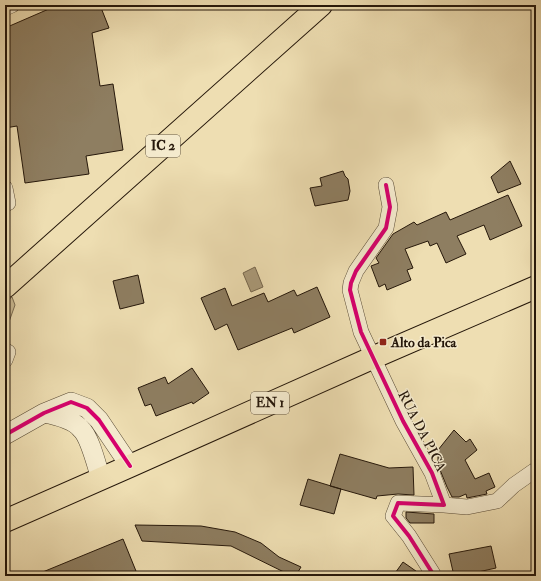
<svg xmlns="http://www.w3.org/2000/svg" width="541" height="581" font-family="'IM FELL Double Pica',serif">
<rect width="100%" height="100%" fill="#eedeb2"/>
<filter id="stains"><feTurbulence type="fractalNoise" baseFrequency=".005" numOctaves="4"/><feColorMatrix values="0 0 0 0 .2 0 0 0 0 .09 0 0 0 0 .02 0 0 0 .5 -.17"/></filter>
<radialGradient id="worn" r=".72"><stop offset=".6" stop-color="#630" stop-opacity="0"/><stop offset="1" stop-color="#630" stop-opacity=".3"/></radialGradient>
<path fill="#ccbc95" stroke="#786a50" d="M 12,297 L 15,305 L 5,333 L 5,303 Z"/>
<path fill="#aa9a79" stroke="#75664d" d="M 255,267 L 263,287 L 251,292 L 243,273 Z"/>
<path fill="#8e7e61" stroke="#25170a" d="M 58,5 L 100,5 L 109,28 L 92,33 L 100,86 L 113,84 L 123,150 L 86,156 L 89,174 L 25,183 L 17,126 L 5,128 L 5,28 Z
M 510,161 L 521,184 L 498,193 L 491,177 Z
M 343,171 L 345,176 L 348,179 L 350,191 L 348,200 L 315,206 L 310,188 L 322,186 L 320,178 Z
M 508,195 L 522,226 L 490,240 L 484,225 L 457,236 L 466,254 L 446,263 L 437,243 L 430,246 L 428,241 L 405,249 L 413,268 L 407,270 L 411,280 L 387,290 L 385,284 L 379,287 L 371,266 L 379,263 L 376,258 L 393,234 L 414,222 L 417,225 L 446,212 L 450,220 Z
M 138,275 L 144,303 L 120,309 L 113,281 Z
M 317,287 L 330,317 L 294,333 L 292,328 L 238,350 L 227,324 L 215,330 L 201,298 L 225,288 L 232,306 L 264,293 L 268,302 L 294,290 L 297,296 Z
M 192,368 L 209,393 L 193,404 L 192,402 L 156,416 L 151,404 L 145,406 L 138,388 L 165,377 L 168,384 Z
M 454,430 L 466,442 L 470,439 L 477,450 L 465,460 L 475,479 L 489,473 L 495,487 L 486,491 L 487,494 L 467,498 L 466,494 L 459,497 L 452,497 L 447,487 L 438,465 L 438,450 Z
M 340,454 L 389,468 L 413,467 L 414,495 L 398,494 L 377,496 L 376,499 L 330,486 Z
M 308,479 L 341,489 L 334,514 L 300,505 Z
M 406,512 L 434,514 L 434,523 L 410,523 L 406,518 Z
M 135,525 L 201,526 L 235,532 L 261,543 L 279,557 L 301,567 L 298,572 L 301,574 L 300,576 L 292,576 L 231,546 L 142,541 Z
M 123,539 L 138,576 L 33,576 Z
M 491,546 L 496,568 L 460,576 L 454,576 L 449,554 Z
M 403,562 L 423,576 L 393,576 Z"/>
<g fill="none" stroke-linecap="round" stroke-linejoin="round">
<g stroke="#574934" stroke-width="16">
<path id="minor" d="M 5,8 L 12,5
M 386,185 L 390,207 L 386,228 L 356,271 L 351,283 L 350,290 L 361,332 L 403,421 L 432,473 L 444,505 L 398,503 L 393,516 L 409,536 L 433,574 L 433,576
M 5,188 L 8,203 L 5,204
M 5,360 L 8,352
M 444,505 L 467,507 L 497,501 L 514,485 L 534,471 L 536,474"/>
</g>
<g stroke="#574934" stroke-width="20">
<path id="tertiary" d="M 44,413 C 54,415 74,420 81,429 C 90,437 97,467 101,479
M 5,435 L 44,413 L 71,402 L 87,408 L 99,420 L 130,466"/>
</g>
<g stroke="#25170a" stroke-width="24">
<path id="primary" d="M 5,521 L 130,466 L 372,358 L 536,287"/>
</g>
<g stroke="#25170a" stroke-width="24">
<path id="trunk" d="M 5,287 L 321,5"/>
</g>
<use href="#minor" stroke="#f4eacd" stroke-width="15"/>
<use href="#tertiary" stroke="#f4eacd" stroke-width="19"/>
<use href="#primary" stroke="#eedeb2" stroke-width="22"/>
<use href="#trunk" stroke="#eedeb2" stroke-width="22"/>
<g stroke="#f4eacd" stroke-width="6">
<path id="cycleway" d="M 386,185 L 390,207 L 386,228 L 356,271 L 351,283 L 350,290 L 361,332 L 403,421 L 432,473 L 444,505 L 398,503 L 393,516 L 409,536 L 433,574 L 433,576
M 5,435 L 44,413 L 71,402 L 87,408 L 99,420 L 130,466"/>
</g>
<use href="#cycleway" stroke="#d6006c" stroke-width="4"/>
</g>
<rect fill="#8f2418" stroke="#f4eacd" stroke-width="1.5" x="379" y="338" width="8" height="8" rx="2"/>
<g text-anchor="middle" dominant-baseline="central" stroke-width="3" stroke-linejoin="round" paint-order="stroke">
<g fill="#f4eacd" stroke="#635644" stroke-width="1">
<rect x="146" y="135" width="34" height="22" rx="3"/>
<rect x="251" y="392" width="38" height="22" rx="3"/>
</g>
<g font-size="13" font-weight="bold" fill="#25170a">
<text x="163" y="146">IC 2</text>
<text x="270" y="403">EN 1</text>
</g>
<g font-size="14" font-weight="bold" fill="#25170a" stroke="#f4eacd" text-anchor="start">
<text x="391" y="342">Alto da Pica</text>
</g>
<g font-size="14" fill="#25170a" stroke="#f4eacd">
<text transform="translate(422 431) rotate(63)">RUA DA PICA</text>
</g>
</g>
<rect width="541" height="581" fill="none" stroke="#eedeb2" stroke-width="20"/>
<rect x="6" y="6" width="529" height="569" fill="none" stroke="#25170a" stroke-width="2"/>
<rect x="10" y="10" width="521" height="561" fill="none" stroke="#25170a"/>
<rect width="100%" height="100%" filter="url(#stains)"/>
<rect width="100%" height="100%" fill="url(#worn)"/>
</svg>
